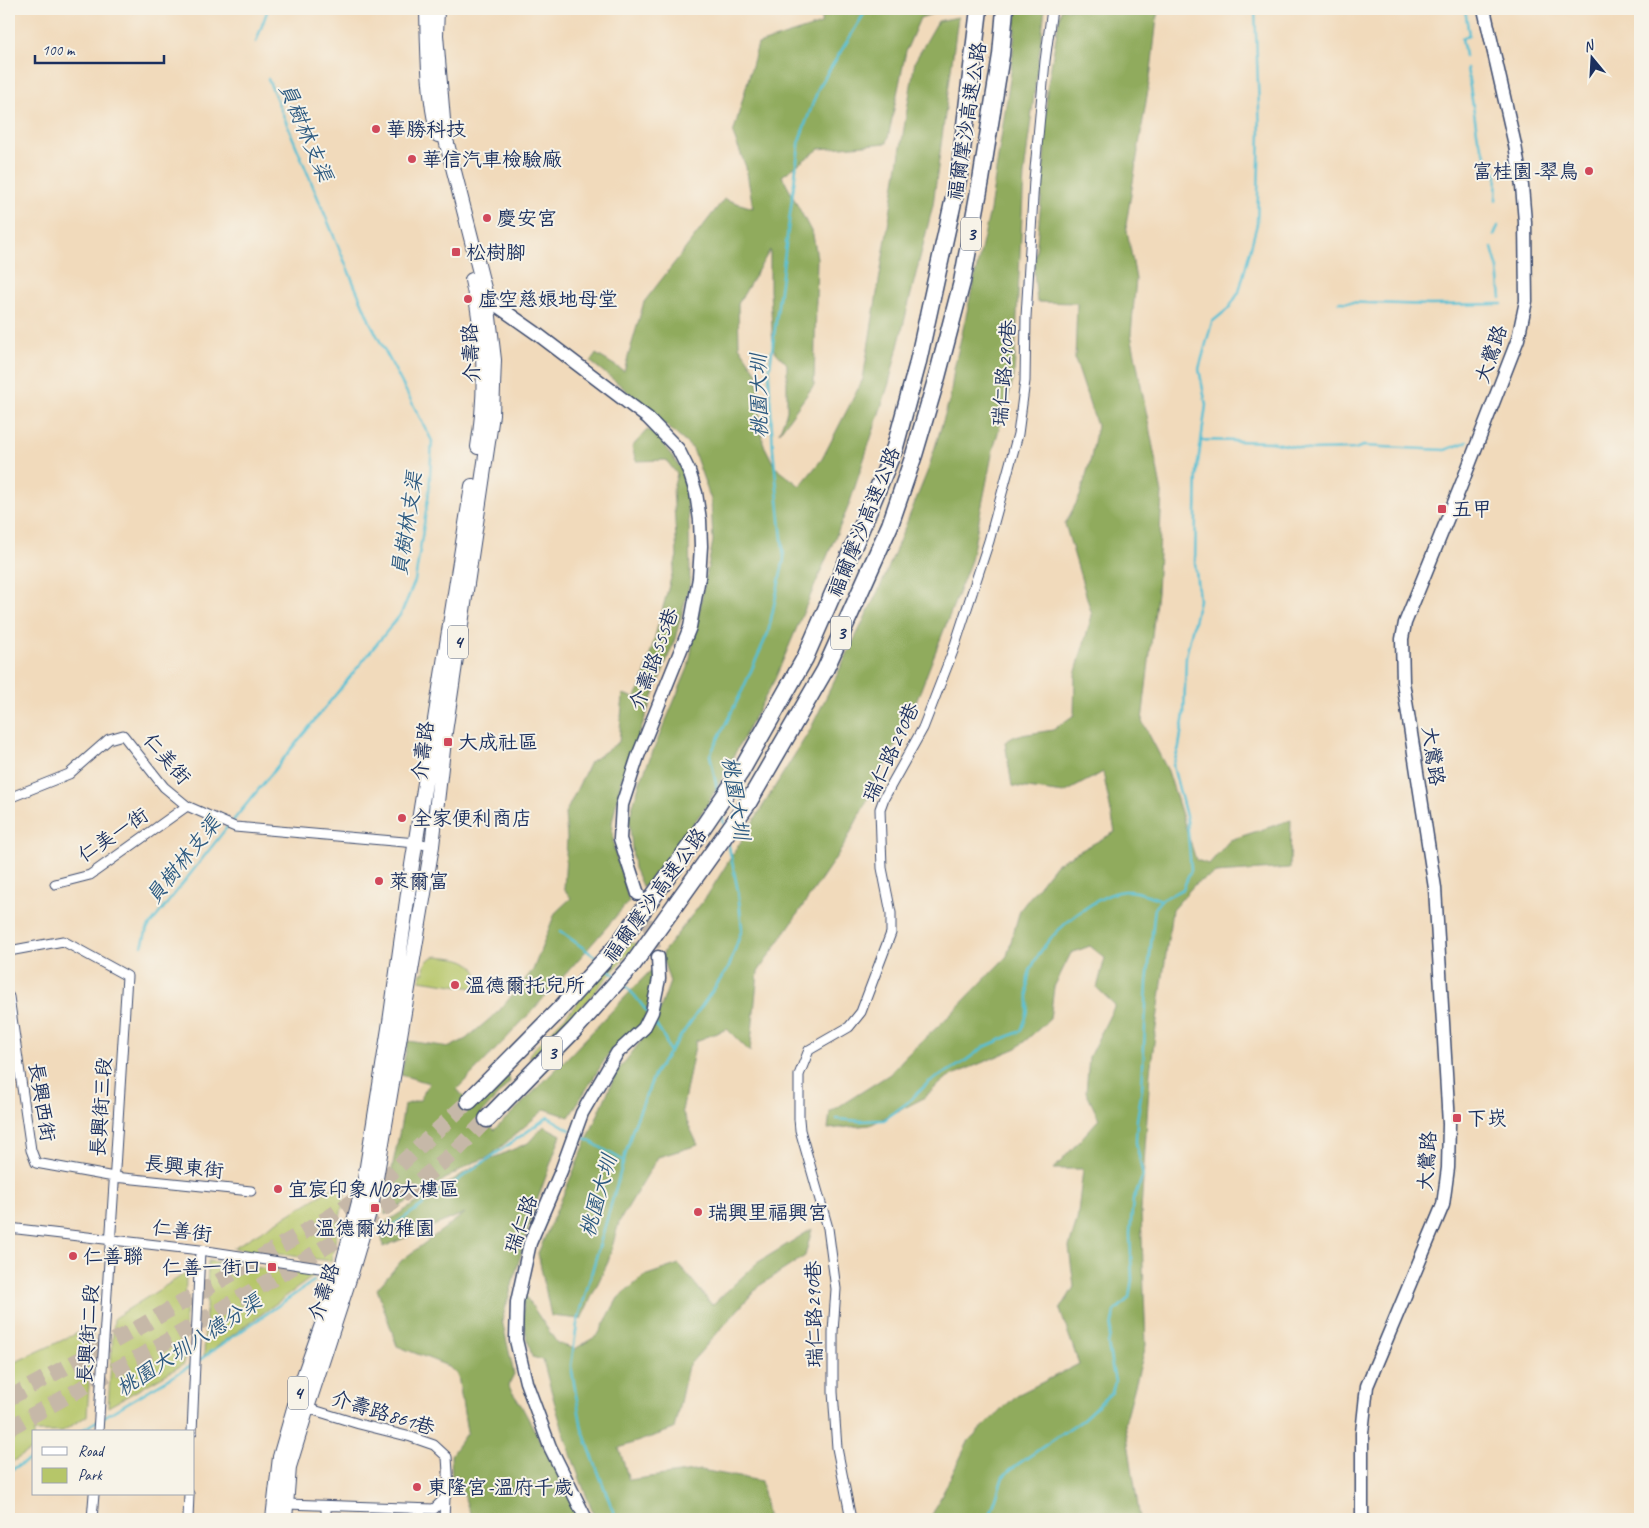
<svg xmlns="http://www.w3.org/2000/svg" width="1649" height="1528" font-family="Caveat,'LXGW WenKai TC',sans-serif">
<rect width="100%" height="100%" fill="#f7f3e8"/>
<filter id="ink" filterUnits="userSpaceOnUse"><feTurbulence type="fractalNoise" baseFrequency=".02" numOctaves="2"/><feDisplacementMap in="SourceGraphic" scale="10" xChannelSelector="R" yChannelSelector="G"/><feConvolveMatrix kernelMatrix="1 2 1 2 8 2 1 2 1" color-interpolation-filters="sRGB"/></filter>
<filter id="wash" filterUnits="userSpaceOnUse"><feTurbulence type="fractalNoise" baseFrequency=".0096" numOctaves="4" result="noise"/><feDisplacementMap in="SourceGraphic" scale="20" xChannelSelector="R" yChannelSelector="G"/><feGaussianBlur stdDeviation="1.12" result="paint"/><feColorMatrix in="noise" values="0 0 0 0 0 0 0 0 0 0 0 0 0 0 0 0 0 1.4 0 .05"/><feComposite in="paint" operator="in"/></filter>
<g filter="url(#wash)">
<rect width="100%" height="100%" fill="#f1dabb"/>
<path fill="#b6c669" stroke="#687a64" d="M 631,943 L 637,944 L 568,1022 L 533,1056 L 529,1058 L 530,1053 L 564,1018 Z
M 437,956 C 453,958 470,957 477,973 L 474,980 L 481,981 L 480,989 L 420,980 L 421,973 L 425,973 C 422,964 428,958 437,956 Z
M 348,1179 L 331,1261 L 233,1248 Z
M 208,1261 L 315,1275 L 204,1356 Z
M 186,1273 L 184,1364 L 108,1407 L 114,1318 Z
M 93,1326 L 87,1416 L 61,1432 L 34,1432 L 34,1448 L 9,1464 L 9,1365 Z"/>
<path fill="#90ab5d" stroke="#566d5e" d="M 822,9 L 947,9 L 920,18 L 906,51 L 887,143 L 819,149 L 782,176 L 813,235 L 817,258 L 814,385 L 779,433 L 787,411 L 787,364 L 773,349 L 770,290 L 770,250 L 738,304 L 739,346 L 757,373 L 763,443 L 775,467 L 800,486 L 822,459 L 863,379 L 915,61 L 938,21 L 958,17 L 933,205 L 889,383 L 849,505 L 775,679 L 706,807 L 643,888 L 634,868 L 629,819 L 640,782 L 688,668 L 713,541 L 711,500 L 693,449 L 620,385 L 591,362 L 596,354 L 624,371 L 644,302 L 724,199 L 753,208 L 746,167 L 733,134 L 758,44 L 821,24 Z
M 1017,9 L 1045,9 L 1024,174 L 1014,377 L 993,450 L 971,560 L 911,715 L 843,847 L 758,972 L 750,1052 L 727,1029 L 696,1041 L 682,1111 L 698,1145 L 658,1157 L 619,1222 L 608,1262 L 581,1319 L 551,1316 L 538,1253 L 616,1073 L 655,1023 L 670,982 L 662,957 L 664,951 L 707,896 L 810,730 L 883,581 L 928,470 L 950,398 L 954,369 L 990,210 L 1011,72 Z
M 1061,9 L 1158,9 L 1151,71 L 1126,225 L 1136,279 L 1131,334 L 1162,493 L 1157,593 L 1142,721 L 1168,771 L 1196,860 L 1209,864 L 1230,840 L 1291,820 L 1290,868 L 1216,873 L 1196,883 L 1172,910 L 1150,1072 L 1141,1211 L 1146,1345 L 1125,1423 L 1140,1519 L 930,1519 L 969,1440 L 1017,1395 L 1079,1364 L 1060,1310 L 1074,1287 L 1069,1247 L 1077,1221 L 1083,1169 L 1054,1169 L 1099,1119 L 1086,1092 L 1089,1057 L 1115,1005 L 1097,988 L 1105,958 L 1090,946 L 1071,953 L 1054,987 L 1050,1019 L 1017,1048 L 948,1077 L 922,1099 L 870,1125 L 828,1129 L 830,1112 L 890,1074 L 905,1057 L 950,1015 L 1007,956 L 1020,910 L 1056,864 L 1115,832 L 1103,772 L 1064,793 L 1012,786 L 1005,742 L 1015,736 L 1053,730 L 1074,715 L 1075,675 L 1092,615 L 1065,524 L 1080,496 L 1091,458 L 1097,426 L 1075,359 L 1077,303 L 1037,302 L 1034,273 L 1043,181 L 1047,89 Z
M 647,430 L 654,432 L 680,467 L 685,485 L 689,522 L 690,583 L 675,639 L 621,781 L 612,823 L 614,849 L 629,901 C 574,966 517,1029 457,1089 L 471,1105 L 503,1076 L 509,1077 L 510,1082 L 480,1115 L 494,1130 C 549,1079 599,1024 650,971 L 655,981 L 644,1022 L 611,1050 L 569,1117 L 545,1109 L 489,1157 L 472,1163 L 385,1215 C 388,1178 399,1142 404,1105 L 420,1100 L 429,1083 L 401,1075 L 408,1041 L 450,1047 L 466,1039 L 499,1011 L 533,970 L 555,913 L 571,898 L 564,889 L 567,838 L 565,814 L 590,762 L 619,742 L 623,694 L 635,698 L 642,684 L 677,556 L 673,489 L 677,474 L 666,460 L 636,461 L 632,447 Z
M 544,1126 L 561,1135 L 533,1212 L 502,1320 L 514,1374 L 508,1386 L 521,1405 L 582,1519 L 472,1519 L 461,1487 L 452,1484 L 451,1455 L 467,1432 L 458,1376 L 448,1366 L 397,1346 L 377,1289 L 402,1260 L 465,1213 L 383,1247 L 381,1225 L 477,1165 L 528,1143 Z
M 812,1229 L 805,1256 L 759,1286 L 688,1366 L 674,1429 L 619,1448 L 629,1480 L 701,1470 L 761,1481 L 768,1519 L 596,1519 C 574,1468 557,1415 543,1360 L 532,1357 L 523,1321 L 524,1294 L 557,1343 L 575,1349 L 598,1335 L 618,1298 L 644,1276 L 679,1264 L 712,1305 L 757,1263 Z"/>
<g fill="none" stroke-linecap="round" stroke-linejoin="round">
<path stroke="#57c0d4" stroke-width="2.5" d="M 1465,9 L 1469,35 L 1462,38 L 1465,56
M 256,42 L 268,9
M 1467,68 L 1478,138 L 1487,159 L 1497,174 L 1496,200
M 1494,235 L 1498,226
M 1492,248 L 1498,269 L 1501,298
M 1339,302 L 1430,305 L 1502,304
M 1201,440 L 1271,442 L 1310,450 L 1355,449 L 1363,446 L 1445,450 L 1467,442
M 718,793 L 710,755 L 742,691 L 768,633 L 784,559 L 773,449 L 769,374 L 800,138 L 819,87 L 867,9
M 721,810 L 724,824
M 232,822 L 401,614 L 415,581 L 429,492 L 432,441 L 370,322 L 268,79
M 560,931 L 597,958
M 142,946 L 147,929 L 228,826
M 606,967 L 615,975
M 624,984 L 635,996 L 648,1013
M 652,1019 L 665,1039 L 670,1053
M 837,1119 L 859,1121 L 884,1120 L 907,1103 L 929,1082 L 961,1064 L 984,1047 L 1021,1031 C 1024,1024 1027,1016 1028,1009 C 1029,995 1025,984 1030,971 C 1035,960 1043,947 1051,938 C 1066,921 1104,890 1128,891 C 1139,891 1150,896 1161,900
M 579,1135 L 624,1161
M 384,1232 L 548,1117 L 570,1130
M 198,1361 L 314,1281
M 102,1418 L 192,1365
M 79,1432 L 97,1421
M 9,1471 L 34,1457
M 616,1519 L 582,1429 L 571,1366 L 577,1324 L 633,1128 L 655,1073 L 729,967 L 742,929 L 738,891 L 728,842
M 987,1519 L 990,1516 L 1003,1477 L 1011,1469 L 1083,1419 L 1112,1392 L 1115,1382 L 1108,1345 L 1114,1312 L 1129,1298 L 1132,1279 L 1130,1233 L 1133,1200 L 1143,1176 L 1136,1142 L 1137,1120 L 1142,1089 L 1147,983 L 1155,907 L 1161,900 L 1183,889 L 1191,870 L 1187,820 L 1173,766 L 1179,747 L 1184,714 L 1186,656 L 1199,600 L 1195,562 L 1197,470 L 1206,405 L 1199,369 L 1212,322 L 1229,308 L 1239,292 L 1257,224 L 1260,134 L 1255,9"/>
</g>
</g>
<g filter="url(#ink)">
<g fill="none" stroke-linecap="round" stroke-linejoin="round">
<path stroke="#c6b8a8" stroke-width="12" stroke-dasharray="12 6" stroke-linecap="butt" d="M 641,903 L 658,957"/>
<path stroke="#c6b8a8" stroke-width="16" stroke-dasharray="16 8" stroke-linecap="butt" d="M 9,1398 L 145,1324 L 328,1218 L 379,1184 L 469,1101
M 9,1428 L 157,1347 L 293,1267 L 338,1239 L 392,1203 L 456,1151 L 487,1119"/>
<g stroke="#3b496c" stroke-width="11">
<path id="street" d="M 9,798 L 69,774 L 109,739 L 123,735 L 164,787 L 187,806 L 235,827 L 416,843 L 432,846
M 55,884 L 90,875 L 187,806
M 9,951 L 63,941 L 127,976 C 117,1128 109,1280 98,1432
M 9,997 L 31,1150 L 36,1163 L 114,1177 L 251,1191
M 9,1228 L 200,1250 L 346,1272
M 192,1432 L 200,1250
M 286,1504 L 434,1509 L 445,1498 L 449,1488 L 447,1457 L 434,1445 L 411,1437 L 359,1424 L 307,1408
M 326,1506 L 326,1519
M 92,1519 L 94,1494
M 188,1519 L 189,1494
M 444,1519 L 445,1498
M 851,1519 L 837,1448 L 833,1392 L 833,1332 L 836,1289 L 828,1228 L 800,1130 L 799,1119 L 799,1075 L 809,1050 L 849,1027 L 861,1012 L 891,933 L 891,913 L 882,868 L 880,809 L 884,798 L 923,728 L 953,651 L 989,541 L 1018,434 L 1025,381 L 1026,317 L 1034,180 L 1045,61 L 1052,9"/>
</g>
<g stroke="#3b496c" stroke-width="15">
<path id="secondary" d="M 480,296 L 499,307 L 536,333 L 648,418 L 678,449 L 689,471 L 696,493 L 700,520 L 701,546 L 699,578 L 690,627 L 638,756 L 622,805 L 620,839 L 638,894
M 586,1519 L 550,1447 L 526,1382 L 516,1340 L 517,1302 L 530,1243 L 561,1171 L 582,1113 L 617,1053 L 644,1028 L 652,1012 L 659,979 L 658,957
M 1362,1519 L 1362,1433 L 1367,1386 L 1443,1205 L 1448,1168 L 1449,1124 L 1435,888 L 1403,682 L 1402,639 L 1405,623 L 1462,483 L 1518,339 L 1526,301 L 1525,222 L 1522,186 L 1515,145 L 1484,9"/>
</g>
<g stroke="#3b496c" stroke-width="16">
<path id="primary" d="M 427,9 C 428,51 428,94 438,135
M 472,280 C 485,334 487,392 478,447
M 273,1519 L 280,1457 L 301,1384 L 341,1271 L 365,1179 L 390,1022 L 412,865 L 472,486
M 285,1519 L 289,1467 L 307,1408 L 351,1273 L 372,1202 L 432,846 L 445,732 L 492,415 L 494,360 L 487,300 L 444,132 L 436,35 L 437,9"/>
</g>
<g stroke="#3b496c" stroke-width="19">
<path id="highway" d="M 469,1101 L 559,1010 L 616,947 L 688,849 L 740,773 L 805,658 L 867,515 L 895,447 L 917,366 L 959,175 L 979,9
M 487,1119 L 574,1030 L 633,964 L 748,803 L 825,670 L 890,525 L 914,455 L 937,377 L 962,282 L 981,180 L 1001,55 L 1005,9"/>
</g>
<use href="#street" stroke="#fff" stroke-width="9"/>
<use href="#secondary" stroke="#fff" stroke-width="12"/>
<use href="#primary" stroke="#fff" stroke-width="14"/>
<use href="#highway" stroke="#fff" stroke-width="16"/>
</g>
</g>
<g fill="#d1495b" stroke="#f7f3e8" stroke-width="2">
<circle cx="376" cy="129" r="5"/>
<circle cx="412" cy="159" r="5"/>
<circle cx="1589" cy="171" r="5"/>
<circle cx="487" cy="218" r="5"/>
<rect x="451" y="247" width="10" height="10" rx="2.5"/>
<circle cx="468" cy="299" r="5"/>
<rect x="1437" y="504" width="10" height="10" rx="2.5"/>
<rect x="443" y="737" width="10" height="10" rx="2.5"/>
<circle cx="402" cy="818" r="5"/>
<circle cx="379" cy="881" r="5"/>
<circle cx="455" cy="985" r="5"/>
<rect x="1452" y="1113" width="10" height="10" rx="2.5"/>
<circle cx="278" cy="1189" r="5"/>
<rect x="370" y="1203" width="10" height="10" rx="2.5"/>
<circle cx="698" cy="1212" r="5"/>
<circle cx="73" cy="1256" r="5"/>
<rect x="267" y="1262" width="10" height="10" rx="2.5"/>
<circle cx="417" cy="1487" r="5"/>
</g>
<g text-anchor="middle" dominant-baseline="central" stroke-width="4" stroke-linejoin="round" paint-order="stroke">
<g fill="#f7f3e8" stroke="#5d6a87" stroke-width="1">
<rect x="961" y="217.5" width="20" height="33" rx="4"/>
<rect x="831" y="616.5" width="20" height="33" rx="4"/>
<rect x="448" y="625.5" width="20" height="33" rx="4"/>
<rect x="542" y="1036.5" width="20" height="33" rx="4"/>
<rect x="288" y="1376.5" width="20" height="33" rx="4"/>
</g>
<g font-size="19" font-weight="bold" fill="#1b2f5e">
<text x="971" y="234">3</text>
<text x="841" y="633">3</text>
<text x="458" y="642">4</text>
<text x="552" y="1053">3</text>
<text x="298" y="1393">4</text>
</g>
<g font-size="20" fill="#1b2f5e" stroke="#f7f3e8">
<text transform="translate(967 121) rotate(-81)">福爾摩沙高速公路</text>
<text transform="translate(471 353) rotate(-93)">介壽路</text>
<text transform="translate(1491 354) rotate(-71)">大鶯路</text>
<text transform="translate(1004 373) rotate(-85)">瑞仁路290巷</text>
<text transform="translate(864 522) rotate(-68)">福爾摩沙高速公路</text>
<text transform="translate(654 659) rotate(-70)">介壽路555巷</text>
<text transform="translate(423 751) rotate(-83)">介壽路</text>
<text transform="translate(891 752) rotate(-65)">瑞仁路290巷</text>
<text transform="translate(1433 756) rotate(82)">大鶯路</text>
<text transform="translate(167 759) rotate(49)">仁美街</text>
<text transform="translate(113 835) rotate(-34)">仁美一街</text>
<text transform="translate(655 895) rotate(-54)">福爾摩沙高速公路</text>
<text transform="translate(42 1102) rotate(81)">長興西街</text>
<text transform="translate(101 1107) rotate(-86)">長興街三段</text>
<text transform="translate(1427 1161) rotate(-86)">大鶯路</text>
<text transform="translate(184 1167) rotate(6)">長興東街</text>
<text transform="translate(521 1224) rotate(-70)">瑞仁路</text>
<text transform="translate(182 1231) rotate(7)">仁善街</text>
<text transform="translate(324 1292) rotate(-72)">介壽路</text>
<text transform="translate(814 1314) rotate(-91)">瑞仁路290巷</text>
<text transform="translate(88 1334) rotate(-86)">長興街二段</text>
<text transform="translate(383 1413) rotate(17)">介壽路861巷</text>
</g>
<g font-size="20" fill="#1b2f5e" stroke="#f7f3e8" text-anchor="start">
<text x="386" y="129">華勝科技</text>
<text x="422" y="159">華信汽車檢驗廠</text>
<text x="1579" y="171" text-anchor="end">富桂園-翠鳥</text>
<text x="497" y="218">慶安宮</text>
<text x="466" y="252">松樹腳</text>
<text x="478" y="299">虛空慈娘地母堂</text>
<text x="1452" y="509">五甲</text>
<text x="458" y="742">大成社區</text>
<text x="412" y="818">全家便利商店</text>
<text x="389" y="881">萊爾富</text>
<text x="465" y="985">溫德爾托兒所</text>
<text x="1467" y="1118">下崁</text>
<text x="288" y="1189">宜宸印象NO8大樓區</text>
<text x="708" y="1212">瑞興里福興宮</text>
<text x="375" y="1228" text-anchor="middle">溫德爾幼稚園</text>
<text x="83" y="1256">仁善聯</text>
<text x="262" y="1267" text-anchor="end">仁善一街口</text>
<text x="427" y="1487">東隆宮-溫府千歲</text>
</g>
<g font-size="21" font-style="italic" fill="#2d5a81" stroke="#f7f3e8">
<text transform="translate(306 132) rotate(67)">員樹林支渠</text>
<text transform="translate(759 396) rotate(-91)">桃園大圳</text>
<text transform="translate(407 524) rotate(-81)">員樹林支渠</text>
<text transform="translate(736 798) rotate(81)">桃園大圳</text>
<text transform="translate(183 860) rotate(-51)">員樹林支渠</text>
<text transform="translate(598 1196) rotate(-74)">桃園大圳</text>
<text transform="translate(189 1345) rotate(-33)">桃園大圳八德分渠</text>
</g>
</g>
<rect width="1649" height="1528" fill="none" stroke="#f7f3e8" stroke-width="30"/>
<rect x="32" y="1430" width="162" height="65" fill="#f7f3e8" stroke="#9fa5b1"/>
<rect x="42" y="1447" width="25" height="8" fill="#ffffff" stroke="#9fa5b1"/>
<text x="78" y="1456" font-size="15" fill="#1b2f5e">Road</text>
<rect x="42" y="1468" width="25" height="15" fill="#b6c669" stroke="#9fa5b1"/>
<text x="78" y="1480" font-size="15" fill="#1b2f5e">Park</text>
<g transform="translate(1592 58) rotate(342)" stroke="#f7f3e8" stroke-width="4" paint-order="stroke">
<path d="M0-4L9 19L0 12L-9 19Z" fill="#1b2f5e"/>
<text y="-8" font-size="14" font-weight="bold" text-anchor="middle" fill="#1b2f5e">N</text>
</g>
<path d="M35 55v8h129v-8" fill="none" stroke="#1b2f5e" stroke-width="2.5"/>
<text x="42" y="55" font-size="15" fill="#1b2f5e" stroke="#f7f3e8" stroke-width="4" paint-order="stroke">100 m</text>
</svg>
